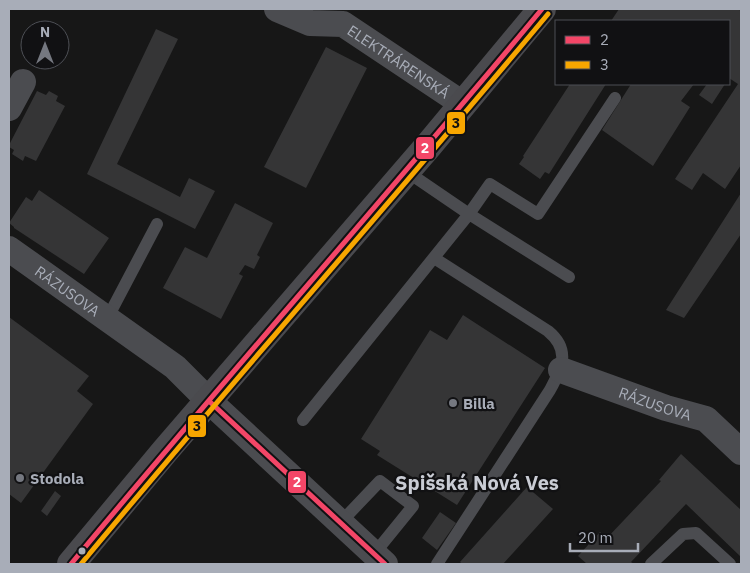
<svg xmlns="http://www.w3.org/2000/svg" width="750" height="573" font-family="'IBM Plex Sans',sans-serif">
<rect width="100%" height="100%" fill="#171717"/>
<path fill="#353536" d="M 619,9 L 738,9 L 741,11 L 741,165 L 725,189 L 703,173 L 692,190 L 675,179 L 738,84 L 729,78 L 729,21 L 611,21 Z
M 156,29 L 178,39 L 117,164 L 180,197 L 189,178 L 215,191 L 195,229 L 87,174 Z
M 326,47 L 367,68 L 306,188 L 264,167 Z
M 570,84 L 606,84 L 549,174 L 545,172 L 540,179 L 519,164 L 524,157 L 523,156 Z
M 631,84 L 694,84 L 681,101 L 690,107 L 653,166 L 602,130 Z
M 707,84 L 725,84 L 712,104 L 699,95 Z
M 37,91 L 46,95 L 49,91 L 58,96 L 56,101 L 65,106 L 36,161 L 25,156 L 23,161 L 12,154 L 14,150 L 9,147 L 9,145 Z
M 39,190 L 109,238 L 84,274 L 14,228 L 14,227 L 9,223 L 26,197 L 32,201 Z
M 741,193 L 741,234 L 684,318 L 666,310 Z
M 235,203 L 273,223 L 257,255 L 260,257 L 254,269 L 245,265 L 239,274 L 243,276 L 221,319 L 163,288 L 185,247 L 207,258 Z
M 463,315 L 545,368 L 457,505 L 377,455 L 380,451 L 361,439 L 430,330 L 447,340 Z
M 9,317 L 89,376 L 77,391 L 93,404 L 21,503 L 9,494 Z
M 681,454 L 741,510 L 741,557 L 686,504 L 631,562 L 634,564 L 587,564 L 578,556 L 600,532 L 607,538 L 661,481 L 659,480 Z
M 527,487 L 553,509 L 503,564 L 462,564 L 460,562 Z
M 55,491 L 61,496 L 47,516 L 41,511 Z
M 440,512 L 456,523 L 437,550 L 422,538 Z"/>
<g fill="none" stroke-linecap="round" stroke-linejoin="round">
<path stroke="#4b4c50" stroke-width="12" d="M 406,171 L 469,214 L 490,184 L 538,214 L 615,98
M 434,258 L 548,331 C 571,350 562,368 550,390 L 437,564
M 107,319 L 157,224
M 303,420 L 469,214 L 569,277
M 340,523 L 380,481 L 413,506 L 374,554
M 651,564 L 683,534 L 696,533 L 730,564"/>
<g stroke="#4b4c50" stroke-width="26">
<path id="s1" d="M 277,9 L 310,23 L 343,24 L 463,104"/>
<path d="M 9,108 L 23,82"/>
<path id="s2" d="M 9,249 L 175,367 L 209,401 L 385,564"/>
<path id="s3" d="M 561,370 L 666,408 L 706,419 L 741,452"/>
</g>
<path stroke="#4a4a4e" stroke-width="28" d="M 71,564 L 165,451 L 429,145 L 542,9"/>
<g stroke="#111113" stroke-width="9">
<path id="bus-1" d="M 209,401 L 385,564
M 71,564 C 226,377 387,196 542,9"/>
</g>
<g stroke="#111113" stroke-width="9">
<path id="bus-2" d="M 81,564 C 234,379 394,199 548,14"/>
</g>
<use href="#bus-1" stroke="#f34667" stroke-width="5"/>
<use href="#bus-2" stroke="#f7a600" stroke-width="5"/>
</g>
<g fill="#757880" stroke="#111113" stroke-width="2">
<circle cx="453" cy="403" r="5"/>
<circle cx="20" cy="478" r="5"/>
</g>
<circle fill="#a8adb8" stroke="#111113" stroke-width="2" cx="82" cy="551" r="4.5"/>
<g text-anchor="middle" dominant-baseline="central" stroke-width="4.5" stroke-linejoin="round" paint-order="stroke">
<g font-size="15" fill="#a8adb8" stroke="#111113">
<text stroke="none"><textPath href="#s1" startOffset="136">ELEKTRÁRENSKÁ</textPath></text>
<text stroke="none"><textPath href="#s2" startOffset="72">RÁZUSOVA</textPath></text>
<text stroke="none"><textPath href="#s3" startOffset="100">RÁZUSOVA</textPath></text>
</g>
<g font-size="15" font-weight="bold" fill="#a8adb8" stroke="#111113" text-anchor="start">
<text x="463" y="403">Billa</text>
<text x="30" y="478">Stodola</text>
</g>
<g font-size="20" font-weight="bold" fill="#c9ccd4" stroke="#111113">
<text x="477" y="482">Spišská Nová Ves</text>
</g>
</g>
<g stroke="#111113" stroke-width="2">
<rect x="446" y="111" width="20" height="24" rx="5" fill="#f7a600"/>
<rect x="415" y="136" width="20" height="24" rx="5" fill="#f34667"/>
<rect x="187" y="414" width="20" height="24" rx="5" fill="#f7a600"/>
<rect x="287" y="470" width="20" height="24" rx="5" fill="#f34667"/>
</g>
<g font-size="14" text-anchor="middle" font-weight="bold" fill="#fff">
<text x="425" y="153">2</text>
<text x="297" y="487">2</text>
</g>
<g font-size="14" text-anchor="middle" font-weight="bold" fill="#111">
<text x="456" y="128">3</text>
<text x="197" y="431">3</text>
</g>
<rect width="750" height="573" fill="none" stroke="#a8adb8" stroke-width="20"/>
<rect x="555" y="20" width="175" height="65" fill="#111113" stroke="#4d4f55"/>
<rect x="565" y="36" width="25" height="8" fill="#f34667" stroke="#4d4f55"/>
<text x="600" y="45" font-size="15" fill="#a8adb8">2</text>
<rect x="565" y="61" width="25" height="8" fill="#f7a600" stroke="#4d4f55"/>
<text x="600" y="70" font-size="15" fill="#a8adb8">3</text>
<g transform="translate(45 45)"><circle r="24" fill="#111113" stroke="#4d4f55"/>
<path d="M0-4L9 19L0 12L-9 19Z" fill="#757880"/>
<text y="-8" font-size="14" font-weight="bold" text-anchor="middle" fill="#a8adb8">N</text>
</g>
<path d="M570 543v8h68v-8" fill="none" stroke="#a8adb8" stroke-width="2.5"/>
<text x="578" y="543" font-size="15" fill="#a8adb8" stroke="#111113" stroke-width="4" paint-order="stroke">20 m</text>
</svg>
